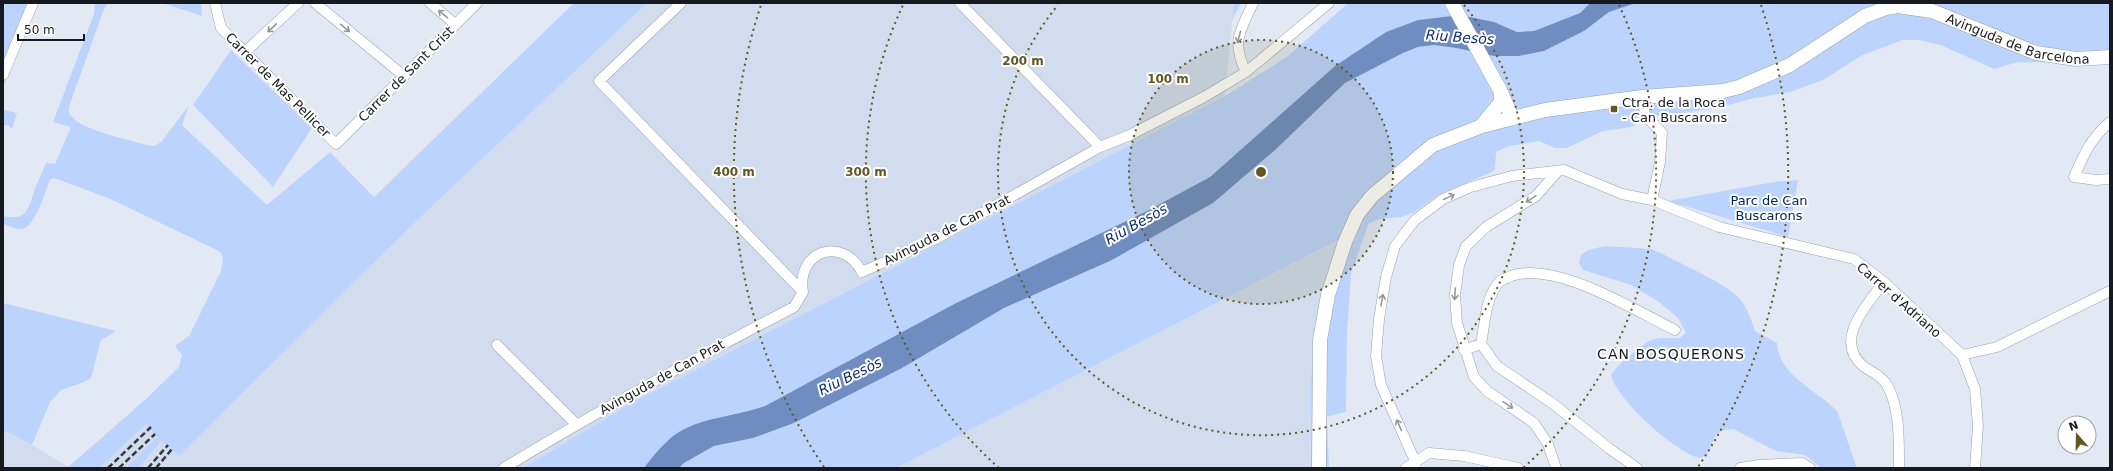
<svg xmlns="http://www.w3.org/2000/svg" width="2113" height="471" font-family="'DejaVu Sans',sans-serif">
<rect width="100%" height="100%" fill="#e2e9f5"/>
<path fill="#d1dcee" d="M 647,3 L 1234,3 L 1225,96 L 637,400 L 523,468 L 139,468 L 163,441 L 179,456 L 407,230 Z
M 1338,241 L 1322,290 L 1314,333 L 1310,395 L 1311,468 L 896,468 Z
M 146,423 L 158,437 L 126,468 L 99,468 Z
M 3,430 L 32,445 L 69,467 L 3,468 Z"/>
<path fill="#bcd4fd" d="M 3,3 L 38,3 L 3,87 Z
M 95,3 L 108,3 L 104,9 L 70,104 C 68,110 68,114 73,118 C 83,130 130,140 147,145 L 155,146 L 162,141 L 189,105 L 182,125 L 267,205 L 330,152 L 374,197 L 574,3 L 647,3 L 407,230 L 179,456 L 162,441 L 139,468 L 126,468 L 157,437 L 146,424 L 99,468 L 67,468 L 146,399 L 179,367 L 182,355 L 175,346 L 189,336 L 221,271 L 223,258 L 221,253 L 217,250 L 108,198 L 54,178 L 50,180 C 44,193 36,228 21,229 C 16,230 8,225 3,224 L 3,216 C 27,221 27,211 34,192 C 37,182 42,173 46,163 L 55,164 L 71,127 L 53,122 L 94,14 Z
M 162,3 L 201,3 L 202,16 Z
M 1224,3 L 1241,3 L 1232,20 L 1234,4 Z
M 1348,3 L 1590,3 L 1580,13 L 1534,31 L 1517,32 L 1494,22 L 1460,15 L 1418,20 L 1386,32 L 1335,66 L 1210,177 L 1147,211 L 956,303 L 765,406 C 748,412 731,414 714,419 C 686,427 662,445 644,468 L 523,468 L 637,400 L 1225,96 L 1288,56 Z
M 1636,3 L 2110,3 L 2110,63 L 2018,62 L 1994,69 L 1941,45 L 1918,40 L 1902,40 L 1861,56 L 1823,80 L 1790,92 L 1750,99 L 1718,108 L 1652,117 L 1631,127 L 1603,131 L 1567,148 L 1555,148 L 1539,141 L 1509,146 L 1496,152 L 1495,169 L 1492,172 L 1438,195 L 1413,213 L 1401,217 L 1380,219 L 1369,223 L 1351,273 L 1347,334 L 1346,412 L 1327,417 L 1329,468 L 1311,468 L 1310,395 L 1314,333 L 1322,290 L 1337,241 L 896,468 L 679,468 L 684,463 L 714,446 L 753,438 L 794,423 L 1004,308 L 1112,260 L 1213,203 L 1274,150 L 1345,83 L 1403,52 L 1418,47 L 1434,45 L 1456,48 L 1494,56 L 1519,56 L 1544,51 L 1584,31 L 1609,12 Z
M 231,50 L 312,128 L 273,187 L 193,105 Z
M 3,110 L 17,113 L 12,129 L 8,125 L 3,125 Z
M 1798,180 L 1788,237 L 1668,201 L 1774,182 Z
M 1605,246 L 1651,249 L 1661,253 C 1681,264 1725,283 1739,298 C 1747,307 1751,319 1755,331 L 1777,343 C 1779,376 1817,390 1837,411 L 1857,468 L 1821,468 L 1805,455 L 1776,451 L 1733,429 L 1724,430 L 1716,434 L 1707,455 L 1699,458 C 1674,451 1617,400 1611,375 C 1617,365 1643,342 1655,339 C 1662,337 1672,339 1680,338 L 1686,333 L 1678,318 L 1659,302 L 1631,285 L 1583,270 L 1579,263 L 1581,255 L 1588,250 Z
M 3,303 L 116,331 L 101,340 L 91,378 L 84,382 L 61,390 L 50,402 L 32,445 L 3,430 Z"/>
<path fill="#6f8dc1" d="M 1590,3 L 1636,3 L 1609,12 L 1584,31 L 1544,51 L 1519,56 L 1494,56 L 1456,48 L 1434,45 L 1418,47 L 1403,53 L 1345,83 L 1275,150 L 1213,203 L 1112,260 L 1004,308 L 902,368 L 794,423 L 753,438 L 714,446 L 684,463 L 679,468 L 644,468 C 654,455 665,441 679,432 C 705,417 737,416 765,406 L 956,303 L 1147,211 L 1210,177 L 1335,66 L 1386,32 L 1418,20 L 1460,15 L 1494,22 L 1517,32 L 1534,31 L 1580,13 Z"/>
<g fill="none" stroke-linecap="round" stroke-linejoin="round">
<g stroke="#9aa1ab" stroke-width="11">
<path id="street" d="M 215,3 L 221,28 L 336,144 L 477,3
M 315,3 L 404,76
M 430,3 L 455,24
M 681,3 L 599,81 L 803,292
M 960,3 L 1100,147
M 245,52 L 298,3
M 1246,72 C 1231,41 1240,32 1253,3
M 3,75 L 33,3
M 1642,97 L 1645,115 L 1662,133 L 1660,162 L 1652,200
M 2110,122 C 2091,138 2084,154 2074,177 L 2096,180 L 2110,179
M 1884,282 C 1867,305 1833,340 1863,366 C 1871,372 1881,375 1887,385 C 1900,408 1899,441 1899,468
M 1481,344 L 1497,366 L 1552,403 L 1610,449 L 1637,468
M 497,345 L 576,424
M 1464,350 L 1481,344 C 1485,324 1485,297 1500,281 C 1503,279 1508,278 1511,276 C 1555,260 1634,310 1675,330
M 1962,355 L 1997,347 L 2110,291
M 504,468 C 599,410 696,358 794,307 L 803,292 C 796,251 842,235 862,272 L 936,239 L 1100,147 L 1130,135 L 1204,97 L 1246,72 L 1329,3
M 1406,468 L 1429,453 L 1464,456 L 1518,468
M 1415,468 L 1415,461 L 1381,385 L 1376,356 L 1379,319 L 1386,277 L 1395,246 L 1415,220 L 1443,199 L 1471,187 L 1512,176 L 1564,170 L 1622,194 L 1652,200 L 1719,227 L 1854,259 L 1884,282 L 1962,355 L 1975,389 L 1978,426 L 1975,468
M 1556,468 L 1548,444 L 1534,423 L 1487,391 L 1474,377 L 1457,323 L 1455,295 L 1459,265 L 1466,246 L 1486,227 L 1536,196 L 1558,171
M 1740,468 L 1759,465 L 1802,463 L 1810,468"/>
</g>
<g stroke="#9aa1ab" stroke-width="15">
<g id="secondary">
<path d="M 1452,3 L 1500,90 L 1512,117"/>
<path d="M 1482,125 L 1501,102 L 1501,93"/>
<path id="s1" d="M 1319,468 L 1320,340 L 1328,295 L 1345,242 L 1357,215 L 1372,196 L 1433,145 L 1482,126 L 1545,110 L 1642,97 L 1723,91 L 1739,87 L 1790,65 L 1865,16 L 1886,8 L 1898,6 L 1932,11 L 2036,53 L 2076,59 L 2110,57"/>
</g>
</g>
<use href="#street" stroke="#fff" stroke-width="10"/>
<use href="#secondary" stroke="#fff" stroke-width="14"/>
<path stroke="#34383d" stroke-width="2.5" stroke-dasharray="6 3" stroke-linecap="butt" d="M 108,468 L 151,427
M 119,468 L 155,434
M 148,468 L 168,445
M 156,468 L 172,449"/>
</g>
<defs><path id="oneway-shaft" d="M-6 0H5M1.5-3L5.5 0L1.5 3" fill="none" stroke-width="1.6" stroke-linecap="round" stroke-linejoin="round"/></defs>
<g stroke="#969899">
<use href="#oneway-shaft" transform="translate(443 14) rotate(-140)"/>
<use href="#oneway-shaft" transform="translate(272 28) rotate(137)"/>
<use href="#oneway-shaft" transform="translate(345 28) rotate(39)"/>
<use href="#oneway-shaft" transform="translate(1239 37) rotate(105)"/>
<use href="#oneway-shaft" transform="translate(1449 197) rotate(-25)"/>
<use href="#oneway-shaft" transform="translate(1531 199) rotate(146)"/>
<use href="#oneway-shaft" transform="translate(1455 294) rotate(93)"/>
<use href="#oneway-shaft" transform="translate(1382 300) rotate(-80)"/>
<use href="#oneway-shaft" transform="translate(1508 405) rotate(34)"/>
<use href="#oneway-shaft" transform="translate(1399 425) rotate(-114)"/>
</g>
<circle cx="1261" cy="172" r="132" fill="#605723" fill-opacity=".12"/>
<g fill="none" stroke="#605723" stroke-width="2" stroke-dasharray="2 4">
<circle cx="1261" cy="172" r="132"/>
<path d="M1464 5A263 263 0 1 1 1058 5"/>
<path d="M999 468A395 395 0 0 1 903 5M1619 5A395 395 0 0 1 1523 468"/>
<path d="M824 467A527 527 0 0 1 761 5M1761 5A527 527 0 0 1 1698 467"/>
</g>
<rect fill="#605723" stroke="#fff" stroke-width="1.5" x="1610" y="105" width="8" height="8" rx="2"/>
<g text-anchor="middle" dominant-baseline="central" stroke-width="4" stroke-linejoin="round" paint-order="stroke">
<g font-size="13" fill="#16191d" stroke="#fff">
<text stroke="none"><textPath href="#s1" startOffset="981">Avinguda de Barcelona</textPath></text>
<text transform="translate(406 74) rotate(-45)">Carrer de Sant Crist</text>
<text transform="translate(278 85) rotate(45)">Carrer de Mas Pellicer</text>
<text transform="translate(947 230) rotate(-27)">Avinguda de Can Prat</text>
<text transform="translate(1899 300) rotate(41)">Carrer d'Adriano</text>
<text transform="translate(662 377) rotate(-29)">Avinguda de Can Prat</text>
</g>
<g font-size="13" fill="#16191d" stroke="#fff" text-anchor="start">
<text x="1622" y="102">Ctra. de la Roca<tspan x="1622" dy="15">- Can Buscarons</tspan></text>
</g>
<g font-size="13" fill="#032663" stroke="#fff">
<text x="1769" y="200">Parc de Can<tspan x="1769" dy="15">Buscarons</tspan></text>
</g>
<g font-size="14" font-style="italic" fill="#0b2f6d" stroke="#fff">
<text transform="translate(1460 37) rotate(4)">Riu Besòs</text>
<text transform="translate(1136 224) rotate(-29)">Riu Besòs</text>
<text transform="translate(850 376) rotate(-26)">Riu Besòs</text>
</g>
<g font-size="14" letter-spacing="1" fill="#16191d" stroke="#fff">
<text x="1671" y="354">CAN BOSQUERONS</text>
</g>
</g>
<circle cx="1261" cy="172" r="6" fill="#605723" stroke="#fff" stroke-width="2"/>
<g font-size="12" text-anchor="middle" font-weight="bold" fill="#605723" stroke="#fff" stroke-width="4" stroke-linejoin="round" paint-order="stroke">
<text x="1023" y="65">200 m</text>
<text x="1168" y="83">100 m</text>
<text x="734" y="176">400 m</text>
<text x="866" y="176">300 m</text>
</g>
<rect width="2113" height="471" fill="none" stroke="#16191d" stroke-width="8"/>
<g transform="translate(2077 435) rotate(340)"><circle r="19" fill="#ffffff" stroke="#a2a3a5"/>
<path d="M0-3L7 15L0 10L-7 15Z" fill="#605723"/>
<text y="-6" font-size="11" font-weight="bold" text-anchor="middle" fill="#16191d">N</text>
</g>
<path d="M18 34v6h66v-6" fill="none" stroke="#16191d" stroke-width="2"/>
<text x="24" y="34" font-size="12" fill="#16191d" stroke="#ffffff" stroke-width="3" paint-order="stroke">50 m</text>
</svg>
